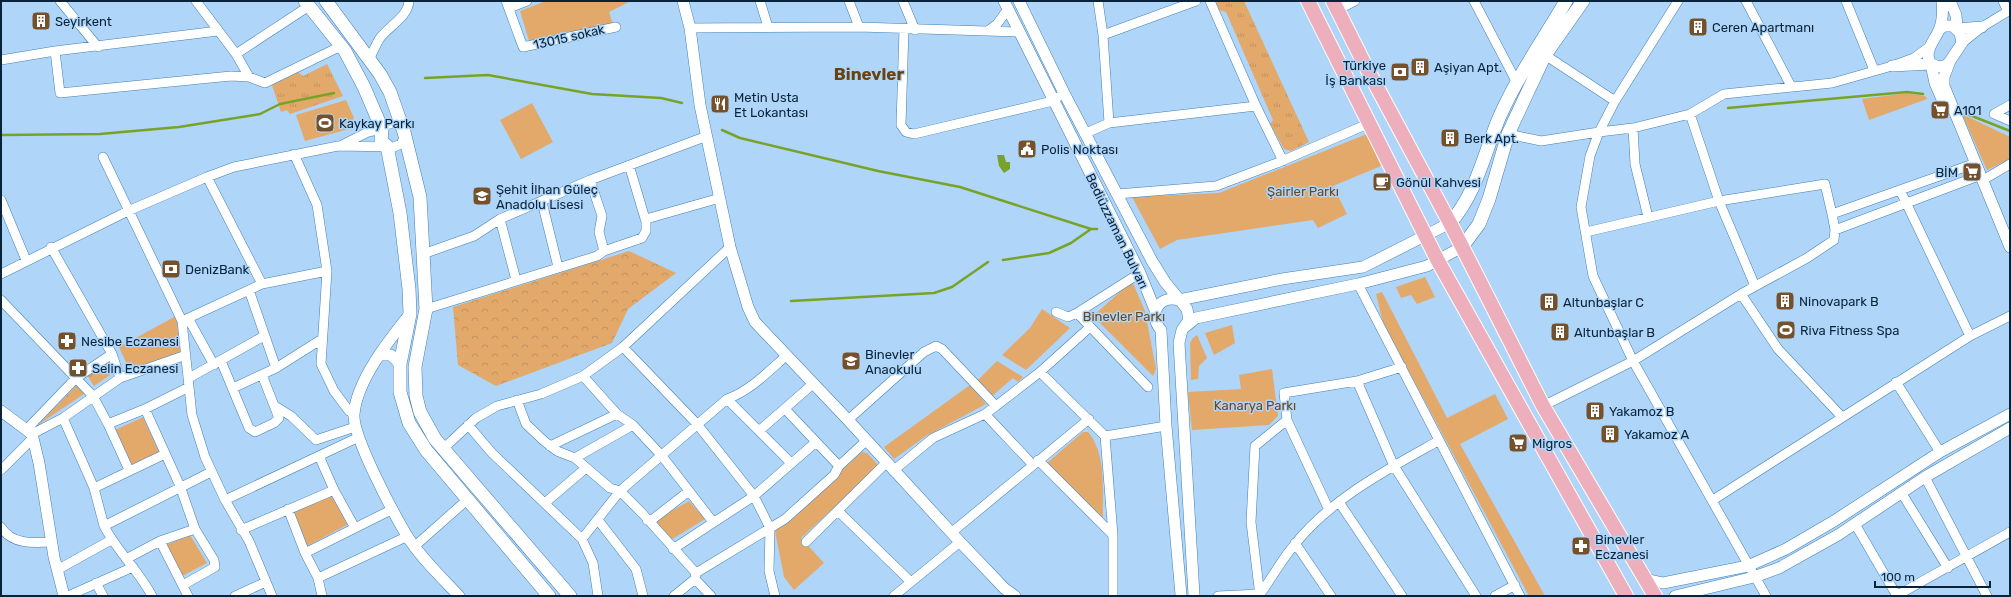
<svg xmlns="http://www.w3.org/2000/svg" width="2011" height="597" font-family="Rubik,sans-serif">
<defs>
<pattern id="grass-tufts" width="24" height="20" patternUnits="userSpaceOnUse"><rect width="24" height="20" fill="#e2a96b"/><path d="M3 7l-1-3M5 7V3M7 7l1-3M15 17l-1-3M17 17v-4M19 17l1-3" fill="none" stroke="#c1915e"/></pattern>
<pattern id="forest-crowns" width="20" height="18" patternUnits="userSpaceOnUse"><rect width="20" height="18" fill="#e2a96b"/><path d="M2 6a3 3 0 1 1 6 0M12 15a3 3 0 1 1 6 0" fill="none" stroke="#c1915e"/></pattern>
</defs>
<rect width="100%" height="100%" fill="#afd5f8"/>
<path fill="url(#grass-tufts)" d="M 1216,1 L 1244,1 L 1309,142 L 1291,151 L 1284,149 L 1270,124 L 1273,120 L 1226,12 L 1219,10 Z
M 327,64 L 343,96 L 290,114 L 287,110 L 281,112 L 272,85 L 298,72 L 303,76 Z
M 110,360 L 112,367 L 110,375 L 94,386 L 87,375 Z
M 78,384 L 84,394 L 38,425 Z"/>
<path fill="url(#forest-crowns)" d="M 629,251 L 676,273 L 628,309 L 612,343 L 496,386 L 458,365 L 453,307 Z"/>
<path fill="#e2a96b" d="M 546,1 L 631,1 L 609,12 L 613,25 L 531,47 L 520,11 Z
M 1907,93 L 1925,96 L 1927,99 L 1869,120 L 1862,99 Z
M 346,100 L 354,118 L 349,129 L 305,141 L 296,115 Z
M 532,103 L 553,142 L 521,159 L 500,120 Z
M 1962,114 L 2010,137 L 2010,159 L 1987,170 Z
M 1367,134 L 1381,166 L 1333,186 L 1347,214 L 1318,228 L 1313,220 L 1177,240 L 1160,249 L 1132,197 L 1219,193 Z
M 1425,277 L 1435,297 L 1417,304 L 1411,295 L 1401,298 L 1396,287 Z
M 1132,281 L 1145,311 L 1156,369 L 1153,376 L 1093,316 Z
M 1382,292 L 1447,418 L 1495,394 L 1508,419 L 1460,444 L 1545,596 L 1529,596 L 1383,323 L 1376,294 Z
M 1042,309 L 1070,328 L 1026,370 L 1002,355 L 1030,328 Z
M 176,316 L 181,353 L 130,371 L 119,347 Z
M 1232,325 L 1235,343 L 1214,355 L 1205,333 Z
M 1197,335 L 1207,358 L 1199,366 L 1198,379 L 1191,380 L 1190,343 L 1193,338 Z
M 997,361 L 1023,377 L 1018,382 L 1013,378 L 992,396 L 978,380 Z
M 1272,369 L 1278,416 L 1269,425 L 1192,430 L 1188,392 L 1241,389 L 1239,375 Z
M 970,385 L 986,404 L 926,436 L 894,459 L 884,447 Z
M 143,417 L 159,452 L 129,466 L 113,431 Z
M 1083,432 L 1088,432 C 1107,454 1102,491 1103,518 L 1047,463 Z
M 862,452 L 867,453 L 879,466 L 801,538 L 824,563 L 794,590 L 784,577 L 775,531 Z
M 334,494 L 347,525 L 307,546 L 293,511 Z
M 689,501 L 705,519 L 669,541 L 652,522 Z
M 190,535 L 207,563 L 180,577 L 164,546 Z"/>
<path fill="#78a327" d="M 997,155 L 1004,155 L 1006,162 L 1010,162 L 1010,169 L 1004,173 L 999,166 Z"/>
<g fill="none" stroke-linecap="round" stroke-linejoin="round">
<path stroke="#78a327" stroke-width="2.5" d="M 425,78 L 488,75 L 592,94 L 661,98 L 682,103
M 1728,108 L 1907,92 L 1923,94
M 1967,114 L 2010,131
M 722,130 L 740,138 L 878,171 L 960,187 L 1091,229 L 1097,229
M 1,135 L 100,134 L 179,127 L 260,114 L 280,104 L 334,93
M 1003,260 L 1049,253 L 1071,243 L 1091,229
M 791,301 L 934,293 L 952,287 L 988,262"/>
<g stroke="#4280b7" stroke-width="10">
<path id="minor" d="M 60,1 L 98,47
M 196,1 L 236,54 L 309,6
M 506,1 L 523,47 L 616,27
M 760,1 L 768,27
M 849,1 L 859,27
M 903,1 L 915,30
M 1098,1 L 1103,35
M 1210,1 L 1256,106 L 1283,161
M 1474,1 L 1516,81
M 1746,1 L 1791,86
M 1846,1 L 1874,70
M 2003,1 L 2008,12
M 509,8 L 527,1
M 1337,10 L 1355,1
M 690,28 L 859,27 L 1020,32
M 904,29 L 901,125 L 906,132 L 914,134 L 1053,101 L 1058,97
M 989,30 L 997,24 L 1008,9
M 1962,43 L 1982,27 L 2010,10
M 55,51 L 60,93 L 231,76 L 249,77 L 265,83 L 341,46
M 236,54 L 249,77
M 1545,55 L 1615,101 L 1678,1
M 370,58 C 373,52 376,44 380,38 C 389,26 408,17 409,1
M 1,60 L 55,51 L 218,31
M 1615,101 L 1599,132 L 1590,156 L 1581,207 L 1593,276 L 1633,361 L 1766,596
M 1994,114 L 2010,105
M 1994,114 L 2010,121
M 1109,123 L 1256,106
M 1633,128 L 1635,164 L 1648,217
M 1086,133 L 1109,123 L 1103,35 L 1196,1
M 1508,134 L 1541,141 L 1599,132 L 1633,128 L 1690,114 L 1724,94 L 1832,83 L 1892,66 L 1914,58 L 1929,47
M 342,145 L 368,132 L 382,129 L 388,124 L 396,124 L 402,128
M 294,154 L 317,205 L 327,271 L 321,364 L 334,391 L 349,411 L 354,414
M 103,157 L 182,321 L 192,415 L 205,457 L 225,500 L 249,541 L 272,596
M 207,177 L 262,284
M 590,180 L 602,216 L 599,232 L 604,251
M 1983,180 L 2010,164
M 1900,190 L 1970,336
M 1117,194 L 1216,186 L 1277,163 L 1370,123
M 1,200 L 26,260
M 542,202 L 558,267
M 500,219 L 516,280
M 646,219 L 720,198
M 1835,230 L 1981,175
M 1586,232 L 1719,201 L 1690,114
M 51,247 L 112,354 L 120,378
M 423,254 L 474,236 L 500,219 L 590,180 L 707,136
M 1,274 L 128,211 L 207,177 L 234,167 L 338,146 L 394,147 L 401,144 L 405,136
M 1358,284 L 1520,596
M 1755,286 L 1719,201 L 1825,184 L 1832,214
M 249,290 L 276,368
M 1741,294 L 1778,349 L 1842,417
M 1,300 L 93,396 L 108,424 L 129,470
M 426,309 L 597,256 L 604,251 L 642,238 L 646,231 L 646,222 L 629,165
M 1056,312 L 1068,317 L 1077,313 L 1148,387
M 1077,313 L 1140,273
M 188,318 L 214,365
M 182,321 L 262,284 L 327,271
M 623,347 L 697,424 L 754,496 L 770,528 L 769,571 L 775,596
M 221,361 L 249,428 L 255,432 L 274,423 L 279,418 L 262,375
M 1040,372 L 1105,436 L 1113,535 L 1113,596
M 583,376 L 617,414 L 633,425 L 662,456 L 713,522
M 189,378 L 264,336
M 1357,381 L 1394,466 L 1476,596
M 1896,382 L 1940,452
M 233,388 L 276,368 L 322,339
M 727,399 L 791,463
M 517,400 L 526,424 L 544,441 L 557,451 L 575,458 L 610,488 L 620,491 L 642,513 L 696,573
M 275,406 L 291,416 L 316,440 L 355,427
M 1543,406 L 1633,361 L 1741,294 L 1807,258 L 1834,240 L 1835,230 L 1832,214 L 1976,163
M 145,409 L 180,486 L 195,529 L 214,560 L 215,567 L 183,585
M 785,409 L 839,466
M 985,414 L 1033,465
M 848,420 L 924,352 L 936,346 L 942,349 L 996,406
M 108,424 L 145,409 L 189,387
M 468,425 L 492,453 L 582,539
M 26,430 L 76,378 L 112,354
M 760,430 L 814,383
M 32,434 L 63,418
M 1105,436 L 1166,426
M 550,446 L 617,414
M 443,449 L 476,418 L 497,406 L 541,394 L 583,376 L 623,347 L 730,247
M 319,456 L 334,490 L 355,528
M 575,458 L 633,425
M 1038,460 L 1113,535
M 1,470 L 32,439
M 893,471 L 933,438 L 985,414 L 996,406 L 1040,372 L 1090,327
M 1925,477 L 1987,596
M 94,488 L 165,454
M 1901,492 L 1948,568
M 225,500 L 359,437
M 1713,500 L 1970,336 L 2010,316
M 546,502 L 586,468
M 1339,502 L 1402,596
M 288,509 L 305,553 L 318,578 L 322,596
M 1329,510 L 1287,420 L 1284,393 L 1357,381 L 1402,367
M 838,511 L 911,582
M 598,520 L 636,569 L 643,596
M 647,520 L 653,519 L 689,491
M 1855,524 L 1897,596
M 104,526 L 94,488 L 63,418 L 120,378 L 186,355
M 1,527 C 12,545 34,543 52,542
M 241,530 L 334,490
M 951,533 L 1089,419
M 160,541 L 188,596
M 806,542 L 886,463
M 1295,543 L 1331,596
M 415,546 L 468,499
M 673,549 L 754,496 L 816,442
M 305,553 L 393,509
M 126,559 L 160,541 L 195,529
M 57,570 L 111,540
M 318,578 L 408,536
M 695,579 L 711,596
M 96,583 L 103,596
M 1260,594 C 1272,578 1282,559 1295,544 C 1332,498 1388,469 1438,441
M 68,596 L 133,567
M 152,596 C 139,571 117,551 104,526 L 211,472
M 235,596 L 266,582
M 598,596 L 593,563 L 582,539 L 620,491 L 727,399 C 750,391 769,371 786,356
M 674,596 L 695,579 L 696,573 L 785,519 L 834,475 L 839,466 L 867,440
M 894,596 L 960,542
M 1218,596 L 1260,594
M 1260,596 L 1251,522 L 1255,446 L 1287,420
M 1495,596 L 1515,585
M 1896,596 L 2010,532"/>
</g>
<g stroke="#4280b7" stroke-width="12">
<path id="tertiary" d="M 683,1 L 690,28 L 700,105 L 730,247 L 748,307 L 755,322 L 848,420 L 960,542 L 1005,589 L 1015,596
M 1004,1 L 1140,273 L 1155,310
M 1019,1 L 1064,93 L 1152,261 L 1165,282 L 1187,309 L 1189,320 L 1182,330 L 1179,343 L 1194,595
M 1950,1 L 1956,15 L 1957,29 L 1982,27
M 1939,30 L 1944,26 L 1953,26 L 1960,33 L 1962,43 L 1950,61 L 1947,65 L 1938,67 L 1930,63 C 1924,50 1934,42 1939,30 C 1943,21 1943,11 1942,1
M 1950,61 L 1944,77 L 1944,86 L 2010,247
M 1892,66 L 1931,64 L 1935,83 L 1942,99
M 410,314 C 389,340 357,380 354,414 C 352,436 394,514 407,536 C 421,558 441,577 459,596
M 1186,326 L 1196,318 L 1358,284 L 1427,266 L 1462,247
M 380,355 L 391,355 L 400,364
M 1,411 L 32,434 L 39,463 L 54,557 L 64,596
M 1645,579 L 1663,583 L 1748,566 L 1786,549 L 1834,521 L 1940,452 L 2010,414
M 1181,595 L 1166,426 L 1161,330 C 1147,314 1159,295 1179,300 L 1282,279 L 1363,267 L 1450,223
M 1675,596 L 1754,577 L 1779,568 L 1838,535 L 1925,477 L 2010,428"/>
</g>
<g stroke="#4280b7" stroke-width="14">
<path id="secondary" d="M 305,1 L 345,51 L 364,87 L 382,129 L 381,141 L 387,146 L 400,213 L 409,289 L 410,314 L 400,364 L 400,392 L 409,423 L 426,450 L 549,596
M 326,1 L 380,74 L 390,92 L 404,132 L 420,197 L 426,309 L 415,367 L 416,396 L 420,412 L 435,439 L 570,596
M 1450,223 C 1476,194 1484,154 1499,118 C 1517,77 1543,40 1566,1
M 1462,247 L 1479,224 L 1489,199 L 1508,134 L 1545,55 L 1583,1"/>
</g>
<g stroke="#fff" stroke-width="16">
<path id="primary" d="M 1308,1 L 1438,261 L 1626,596
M 1333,1 L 1364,63 L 1450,223 L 1543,406 L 1655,596"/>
</g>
<use href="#minor" stroke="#fff" stroke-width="9"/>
<use href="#tertiary" stroke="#fff" stroke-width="11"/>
<use href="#secondary" stroke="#fff" stroke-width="13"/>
<use href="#primary" stroke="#eeafbc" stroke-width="14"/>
</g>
<defs>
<g id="building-square" transform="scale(1)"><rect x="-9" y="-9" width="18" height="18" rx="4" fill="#74512a" stroke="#afd5f8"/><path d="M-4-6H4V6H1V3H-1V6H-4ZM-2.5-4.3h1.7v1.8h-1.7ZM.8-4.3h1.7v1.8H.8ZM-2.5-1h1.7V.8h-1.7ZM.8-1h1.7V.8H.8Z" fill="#fff"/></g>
<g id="bank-square" transform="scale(1)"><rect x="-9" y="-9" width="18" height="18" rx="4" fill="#74512a" stroke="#afd5f8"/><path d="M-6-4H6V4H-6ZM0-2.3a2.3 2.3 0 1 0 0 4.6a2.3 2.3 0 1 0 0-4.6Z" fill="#fff"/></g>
<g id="restaurant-square" transform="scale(1)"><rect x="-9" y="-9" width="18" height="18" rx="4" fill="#74512a" stroke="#afd5f8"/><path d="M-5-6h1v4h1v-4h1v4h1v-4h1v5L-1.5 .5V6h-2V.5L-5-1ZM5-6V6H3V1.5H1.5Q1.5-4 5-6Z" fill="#fff"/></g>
<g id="supermarket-square" transform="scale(1)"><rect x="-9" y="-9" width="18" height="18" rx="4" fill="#74512a" stroke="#afd5f8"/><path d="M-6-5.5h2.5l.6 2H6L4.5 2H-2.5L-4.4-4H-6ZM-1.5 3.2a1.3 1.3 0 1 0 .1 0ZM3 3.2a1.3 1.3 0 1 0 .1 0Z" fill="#fff"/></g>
<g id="stadium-square" transform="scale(1)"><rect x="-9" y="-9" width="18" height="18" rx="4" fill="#74512a" stroke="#afd5f8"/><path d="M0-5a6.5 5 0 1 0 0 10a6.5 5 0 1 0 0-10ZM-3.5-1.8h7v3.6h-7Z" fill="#fff"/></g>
<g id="civic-square" transform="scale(1)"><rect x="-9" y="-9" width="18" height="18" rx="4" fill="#74512a" stroke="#afd5f8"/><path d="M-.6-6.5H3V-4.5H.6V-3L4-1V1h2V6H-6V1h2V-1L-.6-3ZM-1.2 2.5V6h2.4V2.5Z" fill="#fff"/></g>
<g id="cafe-square" transform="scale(1)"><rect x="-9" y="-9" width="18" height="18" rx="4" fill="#74512a" stroke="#afd5f8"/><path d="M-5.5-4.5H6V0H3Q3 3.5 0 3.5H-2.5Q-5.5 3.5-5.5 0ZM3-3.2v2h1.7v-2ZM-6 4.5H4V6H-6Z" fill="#fff"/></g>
<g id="school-square" transform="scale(1)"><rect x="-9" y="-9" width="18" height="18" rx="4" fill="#74512a" stroke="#afd5f8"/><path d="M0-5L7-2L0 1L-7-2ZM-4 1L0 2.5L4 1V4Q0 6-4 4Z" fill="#fff"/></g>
<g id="pharmacy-square" transform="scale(1)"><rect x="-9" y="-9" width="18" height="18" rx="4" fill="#74512a" stroke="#afd5f8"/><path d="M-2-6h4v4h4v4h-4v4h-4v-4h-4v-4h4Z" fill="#fff"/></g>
</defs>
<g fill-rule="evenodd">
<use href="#building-square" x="41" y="21"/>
<use href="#building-square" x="1698" y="27"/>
<use href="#building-square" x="1420" y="67"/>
<use href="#bank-square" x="1400" y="72"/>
<use href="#restaurant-square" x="720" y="104"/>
<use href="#supermarket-square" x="1940" y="110"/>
<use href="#stadium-square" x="325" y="123"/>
<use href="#building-square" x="1450" y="138"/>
<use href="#civic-square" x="1027" y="149"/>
<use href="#supermarket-square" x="1972" y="172"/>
<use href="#cafe-square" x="1382" y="182"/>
<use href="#school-square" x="482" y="196"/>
<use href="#bank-square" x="171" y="269"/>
<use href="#building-square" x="1785" y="301"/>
<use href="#building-square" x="1549" y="302"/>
<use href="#stadium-square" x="1786" y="330"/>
<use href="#building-square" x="1560" y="332"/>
<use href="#pharmacy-square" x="67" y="341"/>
<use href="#school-square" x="851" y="361"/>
<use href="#pharmacy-square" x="78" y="368"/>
<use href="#building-square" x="1595" y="411"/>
<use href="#building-square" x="1610" y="434"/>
<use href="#supermarket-square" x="1518" y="443"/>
<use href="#pharmacy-square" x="1581" y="546"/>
</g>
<g text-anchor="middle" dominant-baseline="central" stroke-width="3" stroke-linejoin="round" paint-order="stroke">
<g font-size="13" fill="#09243a" stroke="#afd5f8" text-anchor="start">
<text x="55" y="21">Seyirkent</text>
<text x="1712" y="27">Ceren Apartmanı</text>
<text x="1386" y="65" text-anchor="end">Türkiye<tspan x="1386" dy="15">İş Bankası</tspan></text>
<text x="1434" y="67">Aşiyan Apt.</text>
<text x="734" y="97">Metin Usta<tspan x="734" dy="15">Et Lokantası</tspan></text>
<text x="1954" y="110">A101</text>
<text x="339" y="123">Kaykay Parkı</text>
<text x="1464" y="138">Berk Apt.</text>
<text x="1041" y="149">Polis Noktası</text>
<text x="1958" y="172" text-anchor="end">BİM</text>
<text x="1396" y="182">Gönül Kahvesi</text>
<text x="496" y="189">Şehit İlhan Güleç<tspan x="496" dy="15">Anadolu Lisesi</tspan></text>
<text x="185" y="269">DenizBank</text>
<text x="1799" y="301">Ninovapark B</text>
<text x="1563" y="302">Altunbaşlar C</text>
<text x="1800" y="330">Riva Fitness Spa</text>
<text x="1574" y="332">Altunbaşlar B</text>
<text x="81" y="341">Nesibe Eczanesi</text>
<text x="865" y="354">Binevler<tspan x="865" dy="15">Anaokulu</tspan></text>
<text x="92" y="368">Selin Eczanesi</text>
<text x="1609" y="411">Yakamoz B</text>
<text x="1624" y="434">Yakamoz A</text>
<text x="1532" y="443">Migros</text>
<text x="1595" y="539">Binevler<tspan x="1595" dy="15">Eczanesi</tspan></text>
</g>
<g font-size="13" fill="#09243a" stroke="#afd5f8">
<text transform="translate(569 37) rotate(-13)">13015 sokak</text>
<text transform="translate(1117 231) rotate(64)">Bediüzzaman Bulvarı</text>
</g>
<g font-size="13" fill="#6a471e" stroke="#afd5f8">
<text x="1303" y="191">Şairler Parkı</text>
<text x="1124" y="316">Binevler Parkı</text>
<text x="1255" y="405">Kanarya Parkı</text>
</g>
<g font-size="17" font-weight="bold" fill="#684213" stroke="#afd5f8">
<text x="869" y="74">Binevler</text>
</g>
</g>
<rect width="2011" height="597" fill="none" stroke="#09243a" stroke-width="4"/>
<path d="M1875 581v6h115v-6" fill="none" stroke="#09243a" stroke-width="2"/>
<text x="1881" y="581" font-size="12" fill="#09243a" stroke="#afd5f8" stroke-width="3" paint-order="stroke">100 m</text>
</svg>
